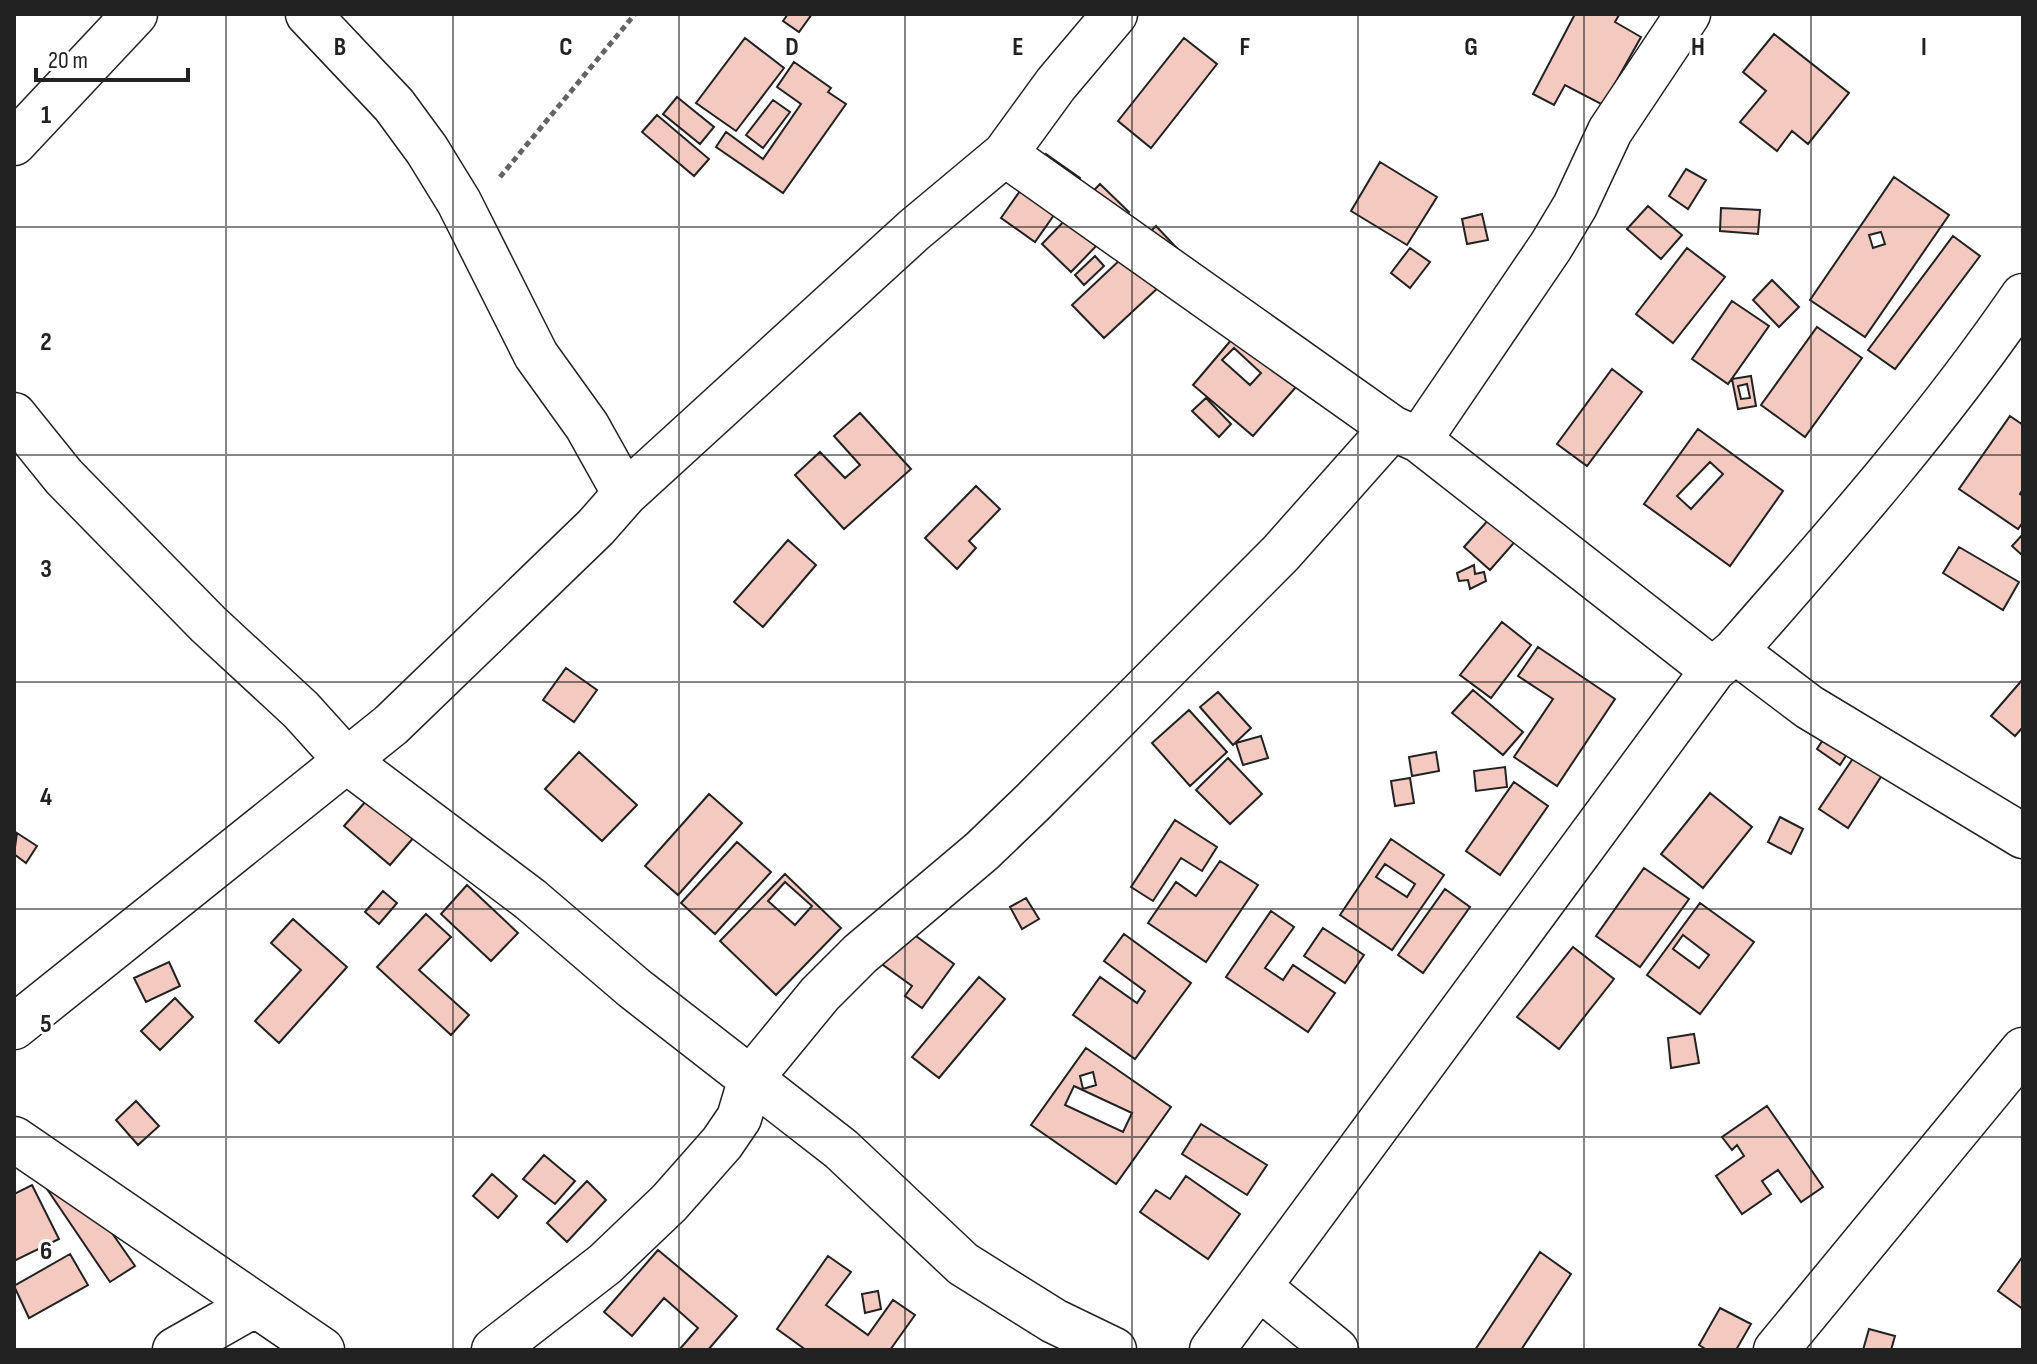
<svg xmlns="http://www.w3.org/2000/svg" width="2037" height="1364" font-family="'Sofia Sans Condensed',sans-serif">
<rect width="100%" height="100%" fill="#fff"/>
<path fill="#f3c9c0" stroke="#222" stroke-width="2" fill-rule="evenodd" d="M 788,14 L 812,14 L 799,32 L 783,21 Z
M 1575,14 L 1616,14 L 1619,15 L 1615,22 L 1641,37 L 1603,105 L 1565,85 L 1554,105 L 1533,94 Z
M 1774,34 L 1849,93 L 1808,144 L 1792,131 L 1777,151 L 1740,122 L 1766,91 L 1743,72 Z
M 745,38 L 784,68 L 736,131 L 696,103 Z
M 1184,38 L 1217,64 L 1151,148 L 1118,121 Z
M 794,62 L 831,88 L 828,92 L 846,104 L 783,193 L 716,147 L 726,132 L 763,159 L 801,104 L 777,87 Z
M 677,97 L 714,127 L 700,144 L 663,114 Z
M 773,100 L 790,112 L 763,148 L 746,135 Z
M 657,115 L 709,159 L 694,176 L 642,132 Z
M 1046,154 L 1080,178 L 1035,242 L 1001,218 Z
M 1380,162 L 1437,197 L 1407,245 L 1351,211 Z
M 1686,169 L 1706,180 L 1688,209 L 1669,196 Z
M 1894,177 L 1949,215 L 1865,337 L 1810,300 ZM 1881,232 L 1885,244 L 1873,248 L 1869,235 Z
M 1100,184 L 1129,212 L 1071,272 L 1042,244 Z
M 1648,206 L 1682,235 L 1661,259 L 1627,229 Z
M 1721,208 L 1760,210 L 1758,234 L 1720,231 Z
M 1482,214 L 1488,240 L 1467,244 L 1462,219 Z
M 1156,226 L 1188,260 L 1104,338 L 1072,305 Z
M 1953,236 L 1980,256 L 1895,369 L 1868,350 Z
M 1410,248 L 1430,262 L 1410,288 L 1391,273 Z
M 1687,248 L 1725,277 L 1673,343 L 1636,314 Z
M 1095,256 L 1104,266 L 1084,285 L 1075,275 Z
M 1772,280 L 1799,307 L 1779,327 L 1753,300 Z
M 1732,301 L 1769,326 L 1728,384 L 1692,359 Z
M 1249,319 L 1310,371 L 1253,436 L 1193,385 ZM 1234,348 L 1261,373 L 1250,385 L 1222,360 Z
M 1817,327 L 1862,358 L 1805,437 L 1761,405 Z
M 1612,369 L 1642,392 L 1587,466 L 1557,444 Z
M 1751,376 L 1756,406 L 1738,409 L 1732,379 ZM 1747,384 L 1750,398 L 1741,399 L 1738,386 Z
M 1206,398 L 1231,424 L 1219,437 L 1192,411 Z
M 860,413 L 911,469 L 844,529 L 795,475 L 820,452 L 845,478 L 860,465 L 834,436 Z
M 2010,416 L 2023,425 L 2023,489 L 2020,494 L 2023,496 L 2023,522 L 2018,529 L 1959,489 Z
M 1698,429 L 1783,491 L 1730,566 L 1644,504 ZM 1710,462 L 1723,474 L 1691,509 L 1677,496 Z
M 976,486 L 1000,509 L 969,541 L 976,548 L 957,569 L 925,538 Z
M 1490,518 L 1534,520 L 1490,570 L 1464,547 Z
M 2023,534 L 2023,556 L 2012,546 Z
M 788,540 L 816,565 L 763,627 L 734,602 Z
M 1959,547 L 2019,582 L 2003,610 L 1943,573 Z
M 1474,565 L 1475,574 L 1484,572 L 1486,581 L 1470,589 L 1468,580 L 1459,581 L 1457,573 Z
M 1502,622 L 1531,645 L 1491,698 L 1460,675 Z
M 1538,647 L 1615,699 L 1557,786 L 1514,757 L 1553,699 L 1518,676 Z
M 566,668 L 597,690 L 574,722 L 543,700 Z
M 2023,679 L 2023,727 L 2015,736 L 1991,716 Z
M 1473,690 L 1523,732 L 1503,755 L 1452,713 Z
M 1218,692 L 1251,728 L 1233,745 L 1200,707 Z
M 1189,710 L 1227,752 L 1190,786 L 1152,743 Z
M 1830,729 L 1853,745 L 1840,765 L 1817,749 Z
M 1261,736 L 1268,758 L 1243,765 L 1236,743 Z
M 1858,751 L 1886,769 L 1848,828 L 1819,809 Z
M 579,752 L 637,805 L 602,841 L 545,789 Z
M 1436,752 L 1439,771 L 1412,776 L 1409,757 Z
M 1228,758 L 1262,794 L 1230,824 L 1196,790 Z
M 1505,767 L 1507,787 L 1476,791 L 1474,771 Z
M 1410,778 L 1414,803 L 1395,806 L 1391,781 Z
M 1514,782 L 1548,806 L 1500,875 L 1466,851 Z
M 381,784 L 427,822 L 390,865 L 344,826 Z
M 1710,793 L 1752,827 L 1703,888 L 1661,854 Z
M 709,794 L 742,823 L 678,895 L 645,866 Z
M 1780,817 L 1803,829 L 1791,854 L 1768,842 Z
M 1175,820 L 1217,847 L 1202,871 L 1181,858 L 1153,901 L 1131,887 Z
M 17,833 L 37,846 L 26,863 L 14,854 Z
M 1391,839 L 1444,875 L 1392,950 L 1340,915 ZM 1385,864 L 1415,884 L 1407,897 L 1376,877 Z
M 737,842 L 771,872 L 715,934 L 681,903 Z
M 1220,861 L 1258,885 L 1206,962 L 1148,923 L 1176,882 L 1196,896 Z
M 1644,868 L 1689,899 L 1640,967 L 1596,936 Z
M 785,874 L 841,928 L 776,995 L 720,941 ZM 785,882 L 812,906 L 795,925 L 768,901 Z
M 467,885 L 518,933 L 491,961 L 441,914 Z
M 1445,889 L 1470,907 L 1423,973 L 1398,955 Z
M 383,891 L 397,903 L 379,924 L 365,912 Z
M 1026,898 L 1039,919 L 1022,929 L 1010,907 Z
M 1700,903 L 1754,942 L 1700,1014 L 1647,975 ZM 1683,935 L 1709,955 L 1699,968 L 1673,949 Z
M 1271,911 L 1294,927 L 1265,968 L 1283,980 L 1293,965 L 1335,993 L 1308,1032 L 1226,977 Z
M 426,914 L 451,937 L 419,970 L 469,1015 L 451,1035 L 377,967 Z
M 293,919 L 347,967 L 279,1043 L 255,1021 L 301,970 L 271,943 Z
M 905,928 L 954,964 L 922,1008 L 905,996 L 912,986 L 879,962 Z
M 1323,928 L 1364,955 L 1345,983 L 1304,956 Z
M 1124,934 L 1191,983 L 1135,1059 L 1073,1015 L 1100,977 L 1137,1003 L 1145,991 L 1104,961 Z
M 1573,947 L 1614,979 L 1559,1049 L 1517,1017 Z
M 169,962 L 180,986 L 146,1002 L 134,978 Z
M 979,977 L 1005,999 L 939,1078 L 912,1057 Z
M 175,998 L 193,1017 L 160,1050 L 141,1031 Z
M 1694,1034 L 1699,1063 L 1671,1068 L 1668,1038 Z
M 1086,1048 L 1171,1107 L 1116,1184 L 1031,1125 ZM 1093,1072 L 1096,1085 L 1083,1089 L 1080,1076 ZM 1074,1086 L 1132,1113 L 1123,1132 L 1065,1105 Z
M 136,1101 L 159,1126 L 138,1145 L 116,1120 Z
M 1767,1106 L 1823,1187 L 1801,1202 L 1778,1170 L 1762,1181 L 1771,1194 L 1742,1214 L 1716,1176 L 1744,1156 L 1737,1145 L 1732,1150 L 1722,1137 Z
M 1201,1124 L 1267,1165 L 1247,1195 L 1182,1154 Z
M 544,1155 L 575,1181 L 555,1204 L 523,1179 Z
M 68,1170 L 135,1266 L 110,1282 L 45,1186 Z
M 492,1174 L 517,1196 L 498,1218 L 473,1196 Z
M 1186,1176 L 1240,1214 L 1208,1259 L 1140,1212 L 1156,1190 L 1170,1199 Z
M 587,1181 L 606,1200 L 567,1242 L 547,1223 Z
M 32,1185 L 59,1239 L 14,1261 L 14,1194 Z
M 658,1250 L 737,1316 L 708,1350 L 679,1350 L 698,1328 L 664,1298 L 632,1336 L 604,1312 Z
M 1540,1252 L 1571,1274 L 1521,1350 L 1475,1350 Z
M 70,1254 L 88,1285 L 29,1318 L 14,1286 Z
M 828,1256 L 851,1272 L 826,1305 L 868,1335 L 893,1300 L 915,1315 L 890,1350 L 806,1350 L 777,1329 Z
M 2023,1256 L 2023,1309 L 1998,1291 Z
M 878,1291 L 881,1309 L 865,1313 L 862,1294 Z
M 1720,1308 L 1751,1324 L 1736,1350 L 1707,1350 L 1699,1345 Z
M 1869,1329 L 1895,1336 L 1891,1350 L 1863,1350 Z"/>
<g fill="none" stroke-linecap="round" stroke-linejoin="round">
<g stroke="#222" stroke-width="47">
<path id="minor" d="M 308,14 L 394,105 L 427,150 L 459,202 L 536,355 L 587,426 L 625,494
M 14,143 L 135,14
M 1005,154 L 1392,428 L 1419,440 L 1713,670
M 14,415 L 64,477 L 208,624 L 301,710 L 348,762 L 530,899 L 634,988 L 841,1149 L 963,1264 L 1054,1321 L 1114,1350
M 1419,440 L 1551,246 L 1575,206 L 1610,131 L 1688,14
M 1735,651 L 1809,707 L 2023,836
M 14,1027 L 391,725 L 596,527 L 625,494 L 914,230 L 1005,154 L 1056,84 L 1115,14
M 14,1139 L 322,1350
M 1259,1287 L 1336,1350
M 175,1350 L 254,1305
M 494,1350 L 605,1264 L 669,1203 L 722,1143 L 739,1118 L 751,1078 L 820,994 L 860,954 L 982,851 L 1033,802 L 1281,553 L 1392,428
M 1212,1350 L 1713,670 L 1735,651 C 1836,536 1936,423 2023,296
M 1776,1350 L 2023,1050"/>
</g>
<path stroke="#646464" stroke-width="5" stroke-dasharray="6 4" stroke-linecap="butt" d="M 500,177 L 635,14"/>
<use href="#minor" stroke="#fff" stroke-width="44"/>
</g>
<path fill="none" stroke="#222" stroke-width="2" stroke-opacity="0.55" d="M 226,14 L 226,1350M 453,14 L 453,1350M 679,14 L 679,1350M 905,14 L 905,1350M 1132,14 L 1132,1350M 1358,14 L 1358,1350M 1584,14 L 1584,1350M 1811,14 L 1811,1350M 14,227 L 2023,227M 14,455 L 2023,455M 14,682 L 2023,682M 14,909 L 2023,909M 14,1137 L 2023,1137"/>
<g font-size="26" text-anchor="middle" font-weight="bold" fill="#222" stroke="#fff" stroke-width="6" stroke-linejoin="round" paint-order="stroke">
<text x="340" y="55">B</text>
<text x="566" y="55">C</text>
<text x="792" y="55">D</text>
<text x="1018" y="55">E</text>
<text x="1245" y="55">F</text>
<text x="1471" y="55">G</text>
<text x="1698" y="55">H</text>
<text x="1924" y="55">I</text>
<text x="46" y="123">1</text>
<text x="46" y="350">2</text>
<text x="46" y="577">3</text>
<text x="46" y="805">4</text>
<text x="46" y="1032">5</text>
<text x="46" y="1259">6</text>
</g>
<rect width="2037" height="1364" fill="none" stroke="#222222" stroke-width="32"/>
<path d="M36 68v12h152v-12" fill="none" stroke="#222222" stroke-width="4"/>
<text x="48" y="68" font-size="24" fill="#222222" stroke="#ffffff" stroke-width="6" paint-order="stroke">20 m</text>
</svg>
